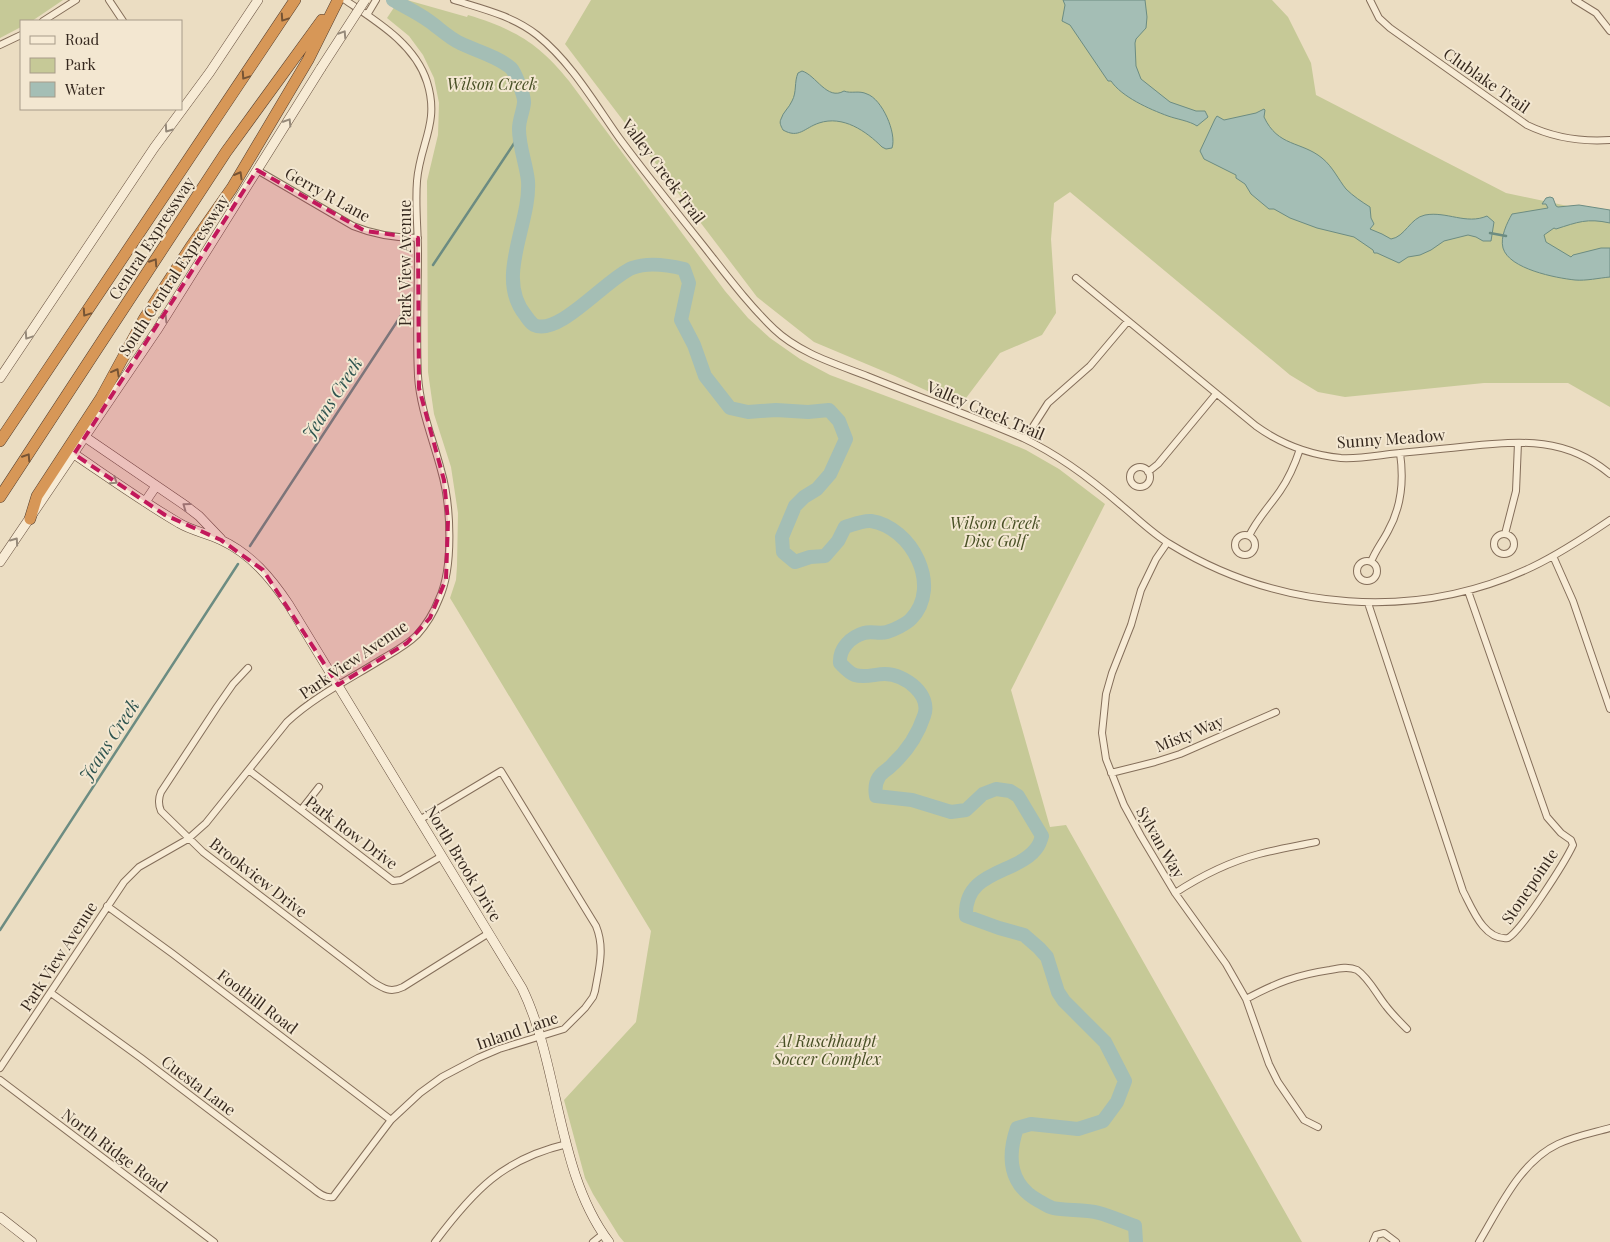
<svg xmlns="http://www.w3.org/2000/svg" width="1610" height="1242" font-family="'Playfair Display',serif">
<rect width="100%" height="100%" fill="#ebddc2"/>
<path fill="#c6c997" d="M 0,0 L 63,0 L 32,21 L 21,21 L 21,27 L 0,38 Z
M 399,0 L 407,0 L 467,17 L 468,15 C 514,29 539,43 569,81 L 725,291 L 748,318 L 770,338 L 800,359 L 830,375 L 990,435 L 1026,450 L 1059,469 L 1105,504 L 1011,690 L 1050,827 L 1066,825 L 1302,1242 L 624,1242 L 619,1236 L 593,1194 L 585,1178 L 564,1100 L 636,1022 L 651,931 L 450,598 L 456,580 L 457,566 L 458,513 L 451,467 L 434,414 L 428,372 L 427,181 L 438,135 L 439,103 L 434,78 L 423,55 L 409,36 L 387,18 Z
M 591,0 L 1272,0 L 1288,17 L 1311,63 L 1316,95 L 1506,193 L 1610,215 L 1610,407 L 1568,383 L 1484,383 L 1345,397 L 1318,392 L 1290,375 L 1070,192 L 1054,203 L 1051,239 L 1056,313 L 1042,335 L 1000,353 L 960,406 L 895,376 L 814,342 L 757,297 L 565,44 Z"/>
<path fill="#a4beb5" stroke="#6c8c82" d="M 1063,0 L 1145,0 L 1147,17 L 1146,28 L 1136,39 L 1135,43 L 1136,66 L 1141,79 L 1170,102 L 1196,111 L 1205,111 L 1208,117 L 1197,126 C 1190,121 1176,119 1168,116 C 1149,109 1122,97 1111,81 L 1108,81 L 1070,25 L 1062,21 L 1065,5 Z
M 802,71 C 816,75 827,101 844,91 C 851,94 859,90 867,94 C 882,99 897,133 892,148 L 886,149 L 882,147 C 866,131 843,115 819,123 C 804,128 799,139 783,130 C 781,126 779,123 781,119 C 783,112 789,108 792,101 C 797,92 794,82 798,73 Z
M 1264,109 L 1265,110 L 1264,117 C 1278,147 1301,141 1322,158 C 1333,167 1338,179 1346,189 C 1353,196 1362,202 1370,207 L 1371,218 L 1374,224 L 1370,229 L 1382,234 L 1391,239 C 1405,237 1410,218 1425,215 C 1447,211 1466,225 1487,216 L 1494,222 L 1491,241 L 1483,241 L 1476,237 L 1468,235 L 1444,241 L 1431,250 L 1420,255 L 1408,257 L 1399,263 L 1377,253 L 1374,253 L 1373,250 L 1354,237 L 1317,228 L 1290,218 L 1274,209 L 1269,209 L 1251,194 L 1245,184 L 1236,178 L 1236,175 L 1204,159 L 1200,151 L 1215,119 L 1217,116 L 1224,120 L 1256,113 Z
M 1550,197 L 1553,198 L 1556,206 L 1558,207 L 1579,205 L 1610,210 L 1610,223 C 1587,218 1578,222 1556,229 L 1554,228 L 1544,235 L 1546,242 L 1571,257 L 1573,255 L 1601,248 L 1610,248 L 1610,277 C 1599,278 1586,281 1575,280 C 1556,278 1509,269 1503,248 C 1500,237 1507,223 1512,214 L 1548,208 L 1546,204 L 1542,204 L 1546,198 Z"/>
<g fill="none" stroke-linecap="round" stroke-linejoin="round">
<path stroke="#6c8c82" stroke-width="2.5" d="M 1490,233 L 1506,236
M 433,265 L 513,145 L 519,134
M 250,546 L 402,314
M 0,930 L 238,564"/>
<path stroke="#a4beb5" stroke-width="14" d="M 393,0 C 405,7 418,13 429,21 C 439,28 449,38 460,43 C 476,51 497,56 511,68 C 515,72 525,97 524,103 C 523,112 519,120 519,129 C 519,147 526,163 528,181 C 531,224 494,278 526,316 C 528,319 531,323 534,325 C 559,337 607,278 632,268 C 648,262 668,265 684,269 L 689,283 L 681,320 L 694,345 L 705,376 L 730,408 L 748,412 L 776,410 L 808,412 L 829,410 L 839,421 L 846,439 L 830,474 L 817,489 L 804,497 L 795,506 L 782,537 L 783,552 L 795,562 L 810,557 L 825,556 L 838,541 L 845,527 C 852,525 863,520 871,521 C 911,527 943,586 911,619 C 906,624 894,630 887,632 C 880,634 871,631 864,633 C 850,637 839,649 840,663 C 844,667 849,673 855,675 C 865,678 875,674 885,674 C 905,674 932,695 924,716 C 918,734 907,751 893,764 C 889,769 882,772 879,777 C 875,783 875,790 876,796 L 912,800 L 951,812 L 966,810 L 983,794 L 996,789 L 1010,791 L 1018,796 L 1042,836 C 1041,839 1040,843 1038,846 C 1020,875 964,868 966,916 L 999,928 L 1024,935 L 1039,948 L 1047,957 L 1058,992 L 1064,1001 L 1105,1042 L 1125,1081 L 1117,1102 L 1103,1121 L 1078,1129 L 1031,1124 L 1017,1128 C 1007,1157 1009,1185 1039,1201 C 1043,1203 1048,1207 1053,1208 C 1067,1211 1084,1209 1099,1213 C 1111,1216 1123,1222 1135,1226 L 1136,1242"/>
<g stroke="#846e5a" stroke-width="8">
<path id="street" d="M 109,0 L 123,21
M 454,0 C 483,9 513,16 537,35 C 572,63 595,104 620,139 C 646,174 674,209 702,244 C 725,273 747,303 774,329 C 799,353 836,364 867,376 C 919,397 972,416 1023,438 C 1059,455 1091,479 1121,505 C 1137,518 1153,534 1170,544 C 1279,611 1416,622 1532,567 C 1559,554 1585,537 1610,520
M 1370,0 L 1379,18 L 1390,28 L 1527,125 C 1554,138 1580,142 1610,140
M 1575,0 L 1596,13 L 1610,31
M 367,15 L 376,0
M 43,21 L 76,0
M 0,45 L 21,35
M 257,170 L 353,226 C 375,235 394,238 418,238
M 1076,278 L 1256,426 C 1281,444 1310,455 1341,458 C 1357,459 1374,456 1390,454 C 1417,451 1443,449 1470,446 C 1523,441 1566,437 1610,474
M 1025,439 L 1048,403 L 1090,366 L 1128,321
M1130 477a10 10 0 1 1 20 0a10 10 0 1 1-20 0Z
M 1148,472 L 1158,464 L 1216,394
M1494 544a10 10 0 1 1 20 0a10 10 0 1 1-20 0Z
M 1505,534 L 1516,491 L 1518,443
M1235 545a10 10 0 1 1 20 0a10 10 0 1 1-20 0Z
M 1249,536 C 1257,519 1269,507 1280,491 C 1289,478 1295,464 1300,449
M 1167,543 L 1156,559 L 1141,590 L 1131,625 L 1112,673 L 1106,694 L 1102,733 L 1106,759 L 1124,805 L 1141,836 L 1175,893 L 1226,964 L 1246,999 L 1269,1064 L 1278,1082 L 1304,1120 L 1318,1127
M 1553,556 L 1573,601 L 1610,709
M1357 571a10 10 0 1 1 20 0a10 10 0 1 1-20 0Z
M 1371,562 C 1375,551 1383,541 1388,531 C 1402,506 1404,480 1400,453
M 1368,603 L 1463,891 C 1472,908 1484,941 1508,938 C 1522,930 1565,862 1573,845 L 1571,840 L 1561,833 L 1547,817 L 1468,591
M 248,668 L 233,684 L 217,707 L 161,792 C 158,799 158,804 161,811 L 203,852 L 373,982 C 384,989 391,993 403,987 L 489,933
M 250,771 L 393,881 L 401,880 L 442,856
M 1111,773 L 1155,762 L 1180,754 L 1276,712
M 301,810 L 319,787
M 1175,893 C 1201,876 1229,862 1259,854 C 1278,849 1297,846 1316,842
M 107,906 L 173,954 L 391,1120
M 51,993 L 141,1058 L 311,1187 C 317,1192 325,1199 333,1197 L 391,1120 L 420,1093 L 442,1077 L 478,1058 L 499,1049 L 564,1029 L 585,1008 L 593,997 L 595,991 C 599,968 605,948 596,926 L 501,771 L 421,819
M 1246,999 C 1276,983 1296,975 1330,970 C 1339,968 1349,966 1357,970 C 1369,978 1377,995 1386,1006 C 1392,1014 1400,1022 1407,1029
M 0,1068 L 124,882 L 139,867 L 188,839 L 206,823 L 287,722 C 315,696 350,679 382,659 C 394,652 407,645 417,635 C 426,625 434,612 439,599 C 454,567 451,504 441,470 C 433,439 420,409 418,376 C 416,335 418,294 418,253 C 418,229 415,205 417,181 C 420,143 440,123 427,82 C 415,44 376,21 345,0
M 0,1080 L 214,1242
M 435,1242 C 474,1190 503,1159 567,1144
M 593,1242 L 603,1234
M 1373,1242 L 1376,1235 L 1384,1233 L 1396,1242
M 1479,1242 C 1500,1207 1520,1162 1558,1144 C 1575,1136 1592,1133 1610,1128"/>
</g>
<g stroke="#664f3e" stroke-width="10">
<path id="secondary" d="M 0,378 L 154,148 L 210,72 L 258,0
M 85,437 L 186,506 L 199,516 L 221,539
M 74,454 C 108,477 143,502 179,523 C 192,531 207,533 221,540 C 251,554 271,578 289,605 L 522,988 C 560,1066 556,1172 609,1242
M 145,502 L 156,486
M 0,562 L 157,330 L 321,68
M 0,1217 L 32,1242"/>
</g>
<g stroke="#523d2f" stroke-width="12">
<path id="highway" d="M 0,441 L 295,0
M 0,497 L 226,152 L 322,20
M 30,519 L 37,496 L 101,398 L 144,319 L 190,248 L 232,188 L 308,60 L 338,0"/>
</g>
<use href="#street" stroke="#f7ebd5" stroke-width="6"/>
<use href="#secondary" stroke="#f7ebd5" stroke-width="9"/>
<use href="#highway" stroke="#d79757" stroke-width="11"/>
<g stroke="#664f3e" stroke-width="10" stroke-linecap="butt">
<path id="secondary-bridge" d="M 321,68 L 365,0"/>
</g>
<use href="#secondary-bridge" stroke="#f7ebd5" stroke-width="9"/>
</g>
<defs><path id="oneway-chevron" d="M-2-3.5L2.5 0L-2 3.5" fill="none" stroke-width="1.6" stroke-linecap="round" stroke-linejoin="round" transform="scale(1.25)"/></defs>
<g stroke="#765435">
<use href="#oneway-chevron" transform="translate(284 18) rotate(124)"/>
<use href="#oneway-chevron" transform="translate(245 76) rotate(124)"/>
<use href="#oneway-chevron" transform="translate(239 175) rotate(-60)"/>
<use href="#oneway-chevron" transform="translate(154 262) rotate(-57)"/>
<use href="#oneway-chevron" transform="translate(86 313) rotate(124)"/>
<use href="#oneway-chevron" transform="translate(116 372) rotate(-61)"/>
<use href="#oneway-chevron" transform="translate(27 457) rotate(-57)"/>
</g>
<g stroke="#968a7a">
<use href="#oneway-chevron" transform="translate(343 34) rotate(-57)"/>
<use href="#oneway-chevron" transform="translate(288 122) rotate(-58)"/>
<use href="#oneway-chevron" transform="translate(168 129) rotate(125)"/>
<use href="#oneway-chevron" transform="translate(164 318) rotate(-58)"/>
<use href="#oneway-chevron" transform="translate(28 336) rotate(124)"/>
<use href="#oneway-chevron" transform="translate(114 481) rotate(34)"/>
<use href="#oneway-chevron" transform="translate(186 506) rotate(-144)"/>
<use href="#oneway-chevron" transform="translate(15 541) rotate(-55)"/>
</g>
<path fill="#c2185b" fill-opacity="0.2" stroke="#c2185b" stroke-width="4" stroke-dasharray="10 6" stroke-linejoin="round" d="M 257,170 L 365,231 L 418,238 L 419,388 L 444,480 L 448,521 L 446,579 L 430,618 L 407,643 L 338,685 L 263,570 L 221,540 L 165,515 L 74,454 Z"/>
<g text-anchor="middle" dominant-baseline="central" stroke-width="4" stroke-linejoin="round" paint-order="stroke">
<g font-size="16" fill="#35281e" stroke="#f3e7d1">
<text transform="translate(1487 80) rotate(35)">Clublake Trail</text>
<text transform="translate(664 171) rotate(53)">Valley Creek Trail</text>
<text transform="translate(328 194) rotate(29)">Gerry R Lane</text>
<text transform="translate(151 238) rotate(-57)">Central Expressway</text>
<text transform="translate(404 263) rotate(-90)">Park View Avenue</text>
<text transform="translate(173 275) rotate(-57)">South Central Expressway</text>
<text transform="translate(986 410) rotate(23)">Valley Creek Trail</text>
<text transform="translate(1391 438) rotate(-4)">Sunny Meadow</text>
<text transform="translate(353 659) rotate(-34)">Park View Avenue</text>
<text transform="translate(1189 733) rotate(-22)">Misty Way</text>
<text transform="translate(352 832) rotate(37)">Park Row Drive</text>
<text transform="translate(1161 842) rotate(60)">Sylvan Way</text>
<text transform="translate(464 863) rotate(59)">North Brook Drive</text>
<text transform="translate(259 877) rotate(38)">Brookview Drive</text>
<text transform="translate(1529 886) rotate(-56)">Stonepointe</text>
<text transform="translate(58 956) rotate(-57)">Park View Avenue</text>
<text transform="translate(258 1001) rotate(37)">Foothill Road</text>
<text transform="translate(517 1030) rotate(-19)">Inland Lane</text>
<text transform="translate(199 1085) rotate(37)">Cuesta Lane</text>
<text transform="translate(115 1150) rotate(37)">North Ridge Road</text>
</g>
<g font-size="16" font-style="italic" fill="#485025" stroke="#f3e7d1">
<text x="492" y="83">Wilson Creek</text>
<text x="995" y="522">Wilson Creek<tspan x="995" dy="18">Disc Golf</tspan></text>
<text x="827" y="1040">Al Ruschhaupt<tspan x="827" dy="18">Soccer Complex</tspan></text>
</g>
<g font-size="18" font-style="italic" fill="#2e544f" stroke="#f3e7d1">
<text transform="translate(332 398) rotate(-57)">Jeans Creek</text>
<text transform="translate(109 740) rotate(-57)">Jeans Creek</text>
</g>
</g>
<rect x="20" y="20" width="162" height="90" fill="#f3e7d1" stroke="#a79b89"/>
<rect x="30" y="36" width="25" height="8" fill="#f7ebd5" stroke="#a79b89"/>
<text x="65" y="45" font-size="15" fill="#35281e">Road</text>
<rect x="30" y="58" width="25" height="15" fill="#c6c997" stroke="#a79b89"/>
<text x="65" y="70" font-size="15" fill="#35281e">Park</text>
<rect x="30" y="82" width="25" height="15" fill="#a4beb5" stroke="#a79b89"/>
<text x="65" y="95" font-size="15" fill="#35281e">Water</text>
</svg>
